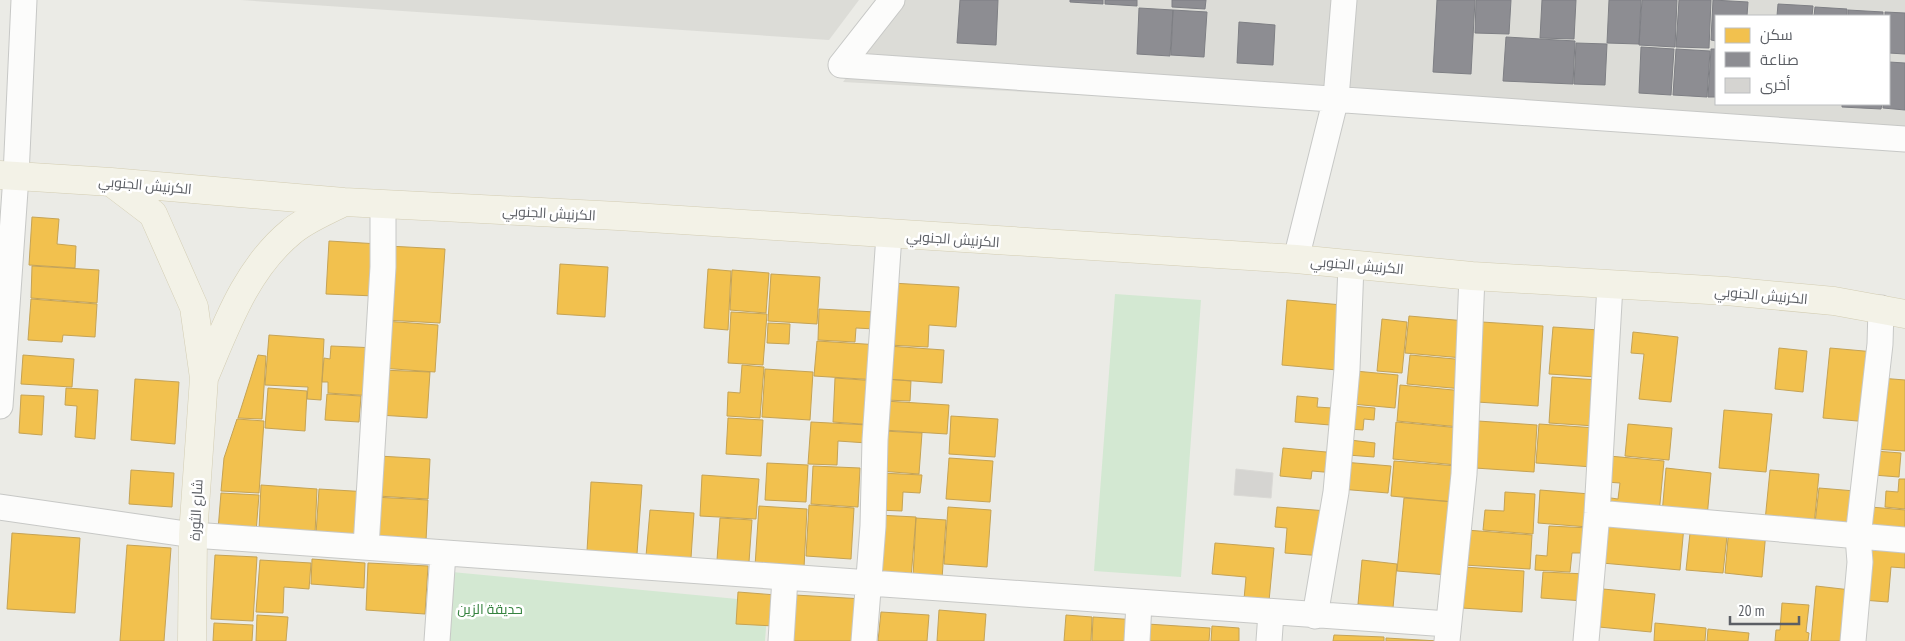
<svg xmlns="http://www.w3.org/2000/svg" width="1905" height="641" font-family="'PT Sans Narrow',Cairo,sans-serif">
<rect width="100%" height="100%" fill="#ebebe6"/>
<path fill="#dcdcd7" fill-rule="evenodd" d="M 241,0 L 859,0 L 829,40 Z
M 905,0 L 1905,0 L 1905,140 L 843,82 ZM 1716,16 L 1889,16 L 1889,104 L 1716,104 Z"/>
<path fill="#d3e8d2" d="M 1115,294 L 1201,300 L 1181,577 L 1094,571 Z
M 452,572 L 768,602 L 765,641 L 449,641 Z"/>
<path fill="#f2c14e" stroke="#c5a355" d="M 32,217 L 59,219 L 57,244 L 76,246 L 75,268 L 29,265 Z
M 329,241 L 379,244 L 375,296 L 326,294 Z
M 388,246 L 445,249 L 440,323 L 384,320 Z
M 560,264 L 608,267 L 605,317 L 557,314 Z
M 32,266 L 99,270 L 97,303 L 31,298 Z
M 708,269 L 731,271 L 728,330 L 704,328 Z
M 732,270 L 769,273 L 766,313 L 730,310 Z
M 771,274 L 820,277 L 817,324 L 768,321 Z
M 892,283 L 959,287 L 956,327 L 929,325 L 928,347 L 888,345 Z
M 31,299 L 97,304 L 95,337 L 63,335 L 62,342 L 28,340 Z
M 1287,300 L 1342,305 L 1337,370 L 1282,365 Z
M 819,309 L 876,312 L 875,329 L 856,328 L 855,342 L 818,340 Z
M 731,312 L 767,314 L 763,365 L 728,363 Z
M 1409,316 L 1466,321 L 1463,358 L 1405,353 Z
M 1382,319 L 1407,322 L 1402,373 L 1377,371 Z
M 384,321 L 438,325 L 435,372 L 381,368 Z
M 1482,322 L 1543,326 L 1538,406 L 1477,402 Z
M 768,323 L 790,324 L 789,344 L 767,343 Z
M 1553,327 L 1599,330 L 1596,377 L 1549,374 Z
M 1633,332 L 1678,337 L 1671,402 L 1639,399 L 1644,354 L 1631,353 Z
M 269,335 L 324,339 L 321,400 L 307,399 L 308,387 L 265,385 Z
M 817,341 L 880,345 L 878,380 L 814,376 Z
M 331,346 L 377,348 L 374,396 L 328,393 L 328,382 L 322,382 L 324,358 L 330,359 Z
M 888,346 L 944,350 L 942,383 L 886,379 Z
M 1779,348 L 1807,351 L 1803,392 L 1775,389 Z
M 1830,348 L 1875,352 L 1869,422 L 1823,418 Z
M 23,355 L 74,359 L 72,387 L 21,384 Z
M 258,355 L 266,356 L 262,419 L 238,418 Z
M 1410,355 L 1466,360 L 1463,389 L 1407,384 Z
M 742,365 L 764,367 L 760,418 L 727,416 L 728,392 L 740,393 Z
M 765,369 L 813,372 L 810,420 L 762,417 Z
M 381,370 L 430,372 L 427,418 L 379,415 Z
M 1355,371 L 1398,375 L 1395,408 L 1352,404 Z
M 1552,377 L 1599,380 L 1595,426 L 1549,423 Z
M 835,378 L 877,381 L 875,425 L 833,422 Z
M 1880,378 L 1905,380 L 1905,451 L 1874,449 Z
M 135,379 L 179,382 L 175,444 L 131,440 Z
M 886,379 L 911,381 L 910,401 L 885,400 Z
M 1400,385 L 1464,391 L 1460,427 L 1397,421 Z
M 66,388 L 98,390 L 95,439 L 75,437 L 77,406 L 65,405 Z
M 268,388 L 307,391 L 305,431 L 265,428 Z
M 327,394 L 361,396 L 359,422 L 325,420 Z
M 21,395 L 44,396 L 42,435 L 19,433 Z
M 1297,396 L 1318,398 L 1317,407 L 1332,408 L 1330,425 L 1295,422 Z
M 885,401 L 949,405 L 947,434 L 883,430 Z
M 1351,406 L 1375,408 L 1374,420 L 1364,419 L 1363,430 L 1349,429 Z
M 1724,410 L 1772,414 L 1766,472 L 1719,468 Z
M 951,416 L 998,419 L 995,457 L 949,454 Z
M 728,418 L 763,420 L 761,456 L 726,454 Z
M 237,419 L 264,421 L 259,493 L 221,491 L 224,458 Z
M 1478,421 L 1537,425 L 1534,472 L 1475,468 Z
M 811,422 L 868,425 L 867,443 L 838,441 L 837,465 L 808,464 Z
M 1396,422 L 1460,428 L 1457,465 L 1393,459 Z
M 1539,424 L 1596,428 L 1593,467 L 1536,463 Z
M 1628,424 L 1672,428 L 1669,460 L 1625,456 Z
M 883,431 L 922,433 L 919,474 L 880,471 Z
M 1350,440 L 1375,443 L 1374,457 L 1348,455 Z
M 1283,448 L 1337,453 L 1335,473 L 1312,471 L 1311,479 L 1280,476 Z
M 1875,451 L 1901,453 L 1899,477 L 1873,475 Z
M 379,456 L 430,459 L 428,499 L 377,496 Z
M 1609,456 L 1664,461 L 1659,514 L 1603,509 L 1604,497 L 1618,499 L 1620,483 L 1606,482 Z
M 949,458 L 993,461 L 990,502 L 946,499 Z
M 1394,461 L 1457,466 L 1454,502 L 1391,496 Z
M 1343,462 L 1391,466 L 1388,493 L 1340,489 Z
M 767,463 L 808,465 L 806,502 L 765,500 Z
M 813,466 L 860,468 L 858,507 L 811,504 Z
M 1666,468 L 1711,473 L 1707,518 L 1662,514 Z
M 131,470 L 174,473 L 172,507 L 129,504 Z
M 1770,470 L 1819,474 L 1814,525 L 1765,521 Z
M 881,473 L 922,475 L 920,493 L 903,492 L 902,511 L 878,510 Z
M 702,475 L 759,479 L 756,519 L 700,516 Z
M 1899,479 L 1905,479 L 1905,509 L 1885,507 L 1886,491 L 1898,492 Z
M 591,482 L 642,485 L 637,554 L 587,551 Z
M 261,485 L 317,489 L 315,534 L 259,531 Z
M 1819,488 L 1855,491 L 1852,527 L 1815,523 Z
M 319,489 L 369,492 L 365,537 L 316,534 Z
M 1540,490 L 1590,494 L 1588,527 L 1538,523 Z
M 1505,492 L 1535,494 L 1533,534 L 1483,530 L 1485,510 L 1504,511 Z
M 221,493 L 259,495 L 256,532 L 218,530 Z
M 374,497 L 428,500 L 426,541 L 372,537 Z
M 1404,498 L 1454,502 L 1448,575 L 1397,571 Z
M 809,505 L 854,508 L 851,559 L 806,556 Z
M 759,506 L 807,509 L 804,568 L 755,566 Z
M 948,507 L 991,510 L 987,567 L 944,564 Z
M 1277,507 L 1327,511 L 1323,556 L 1285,553 L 1287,528 L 1275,527 Z
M 1871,507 L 1905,510 L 1905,538 L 1869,535 Z
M 650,510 L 694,513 L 691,558 L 646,556 Z
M 877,515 L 916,517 L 911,578 L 873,575 Z
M 720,518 L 752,520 L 749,562 L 717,560 Z
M 916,518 L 946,520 L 942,579 L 913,577 Z
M 1607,519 L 1684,526 L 1680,570 L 1602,563 Z
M 1691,524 L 1728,527 L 1723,573 L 1686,570 Z
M 1549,526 L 1589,528 L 1587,553 L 1572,553 L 1570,572 L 1535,570 L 1536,555 L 1547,556 Z
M 1729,527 L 1766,531 L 1762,577 L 1725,573 Z
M 1466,530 L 1532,535 L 1530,569 L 1464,565 Z
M 12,533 L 80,538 L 75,613 L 7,609 Z
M 1867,540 L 1905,542 L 1905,568 L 1891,567 L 1888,602 L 1862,600 Z
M 1215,543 L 1274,548 L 1269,601 L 1244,599 L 1246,577 L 1212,574 Z
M 127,545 L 171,548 L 164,641 L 120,641 Z
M 215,555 L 257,557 L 253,621 L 211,619 Z
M 312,559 L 365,563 L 364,588 L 311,584 Z
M 260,560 L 311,563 L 309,589 L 284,587 L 283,613 L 256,612 Z
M 1362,560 L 1397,564 L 1393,608 L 1358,604 Z
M 368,563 L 428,566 L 425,614 L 366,610 Z
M 1464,567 L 1524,571 L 1522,612 L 1462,608 Z
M 1543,572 L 1586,574 L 1584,601 L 1541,598 Z
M 1816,586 L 1851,590 L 1846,641 L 1811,641 Z
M 1603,589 L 1655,594 L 1651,632 L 1599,627 Z
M 738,592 L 776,595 L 774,626 L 736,624 Z
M 795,595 L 863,599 L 861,641 L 792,641 Z
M 1782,603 L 1809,605 L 1806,632 L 1809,633 L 1808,641 L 1775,641 L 1776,630 L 1780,630 Z
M 939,610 L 986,614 L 984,641 L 937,641 Z
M 881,612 L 929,615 L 927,641 L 878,641 Z
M 257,615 L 288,617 L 286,641 L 256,641 Z
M 1066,615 L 1092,617 L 1091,641 L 1064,641 Z
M 1093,617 L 1137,620 L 1136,641 L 1092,641 Z
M 214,623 L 253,625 L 252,641 L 213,641 Z
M 1655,623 L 1706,628 L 1705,641 L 1654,641 Z
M 1147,624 L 1210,628 L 1209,641 L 1146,641 Z
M 1212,626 L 1239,628 L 1239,641 L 1211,641 Z
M 1708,629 L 1749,633 L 1748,641 L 1707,641 Z
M 1334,635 L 1384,637 L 1384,641 L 1333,641 Z
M 1386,638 L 1438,641 L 1386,641 Z"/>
<path fill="#8d8d92" stroke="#7e7f84" d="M 960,0 L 998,0 L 996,45 L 957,43 Z
M 1070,0 L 1103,0 L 1103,4 L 1070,2 Z
M 1105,0 L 1137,0 L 1137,6 L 1105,4 Z
M 1172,0 L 1206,0 L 1205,9 L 1172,7 Z
M 1437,0 L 1475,0 L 1471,74 L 1433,72 Z
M 1476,0 L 1511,0 L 1509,34 L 1475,33 Z
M 1542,0 L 1576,0 L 1574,39 L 1540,38 Z
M 1609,0 L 1641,0 L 1639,44 L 1607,43 Z
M 1642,0 L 1677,0 L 1675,47 L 1639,45 Z
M 1679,0 L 1711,0 L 1709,48 L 1676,47 Z
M 1713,0 L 1748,2 L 1747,16 L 1716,16 L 1716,41 L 1711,40 Z
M 1778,4 L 1813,6 L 1812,16 L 1777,16 Z
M 1815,7 L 1847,9 L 1847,16 L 1814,16 Z
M 1139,8 L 1173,10 L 1170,56 L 1137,54 Z
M 1173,10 L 1207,12 L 1204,57 L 1171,55 Z
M 1848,10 L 1883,12 L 1883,16 L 1848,16 Z
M 1885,12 L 1905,13 L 1905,54 L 1889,53 L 1889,16 L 1885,16 Z
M 1239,22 L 1275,25 L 1273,65 L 1237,63 Z
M 1506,37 L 1575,41 L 1573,84 L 1503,81 Z
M 1576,43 L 1607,44 L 1605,85 L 1574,84 Z
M 1641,47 L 1674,49 L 1671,95 L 1639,93 Z
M 1676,49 L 1710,51 L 1707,97 L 1673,95 Z
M 1711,49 L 1716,49 L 1716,97 L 1708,97 Z
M 1889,62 L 1905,63 L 1905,110 L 1883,108 L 1883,104 L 1889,104 Z
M 1842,104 L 1882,104 L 1881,109 L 1842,107 Z"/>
<path fill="#d5d4d1" stroke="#dad9d5" d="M 1236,469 L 1273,473 L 1271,498 L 1234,495 Z"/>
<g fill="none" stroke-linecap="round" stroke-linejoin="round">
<g stroke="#c7c8c6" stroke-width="27">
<path id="minor" d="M 841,65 L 1905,139
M 841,65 L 892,0
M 1296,259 L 1336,98 L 1344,0
M 0,406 L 16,176 L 24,0
M 0,507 L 193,535 L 1448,624
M 1597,513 L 1905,540
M 366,547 L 383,267 L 383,204
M 1315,616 L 1336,492 L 1347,369 L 1351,265
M 437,641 L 443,553
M 781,641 L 785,578
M 864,641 L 873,526 L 875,440 L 889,235
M 1137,641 L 1139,603
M 1269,641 L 1271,613
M 1447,641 L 1464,474 L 1472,276
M 1586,641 L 1597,513 L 1610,285
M 1853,641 L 1860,562 L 1858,537 L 1880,344 L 1881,308"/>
</g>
<g stroke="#d3cdb3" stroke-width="29">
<path id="major" d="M 0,175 L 111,182 L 344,202 L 618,216 L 1296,259 L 1472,276 L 1726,291 L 1834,301 L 1905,314
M 111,182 L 153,214 L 194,307 L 204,378 L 193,535 L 192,641
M 204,378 C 226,326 246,269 291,232 C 306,219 327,211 344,202"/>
</g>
<use href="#minor" stroke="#fcfcfb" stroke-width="25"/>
<use href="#major" stroke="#f3f2e7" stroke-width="28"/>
</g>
<g text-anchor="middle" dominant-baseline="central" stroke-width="5" stroke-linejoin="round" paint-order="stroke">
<g font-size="14" fill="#5b5e64" stroke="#fff">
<text transform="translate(145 185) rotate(5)">الكرنيش الجنوبي</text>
<text transform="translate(549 213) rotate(3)">الكرنيش الجنوبي</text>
<text transform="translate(953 239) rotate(4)">الكرنيش الجنوبي</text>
<text transform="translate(1357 265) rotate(5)">الكرنيش الجنوبي</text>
<text transform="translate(1761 295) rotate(5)">الكرنيش الجنوبي</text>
<text transform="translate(196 510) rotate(-87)">شارع الثورة</text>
</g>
<g font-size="14" fill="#34823e" stroke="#fff">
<text x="490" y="609">حديقة الزين</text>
</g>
</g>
<rect x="1715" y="15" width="175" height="90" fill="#ffffff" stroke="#bdbfc1"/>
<rect x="1725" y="28" width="25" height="15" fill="#f2c14e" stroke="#bdbfc1"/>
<text x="1760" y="40" font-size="15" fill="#5b5e64">سكن</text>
<rect x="1725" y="52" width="25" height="15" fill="#8d8d92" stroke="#bdbfc1"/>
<text x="1760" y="65" font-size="15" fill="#5b5e64">صناعة</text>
<rect x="1725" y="78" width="25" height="15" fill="#d5d4d1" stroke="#bdbfc1"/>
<text x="1760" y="90" font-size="15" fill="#5b5e64">أخرى</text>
<path d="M1730 616v8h69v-8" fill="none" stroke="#5b5e64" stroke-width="2.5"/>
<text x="1738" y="616" font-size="15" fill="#5b5e64" stroke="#ffffff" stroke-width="4" paint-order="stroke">20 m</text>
</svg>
